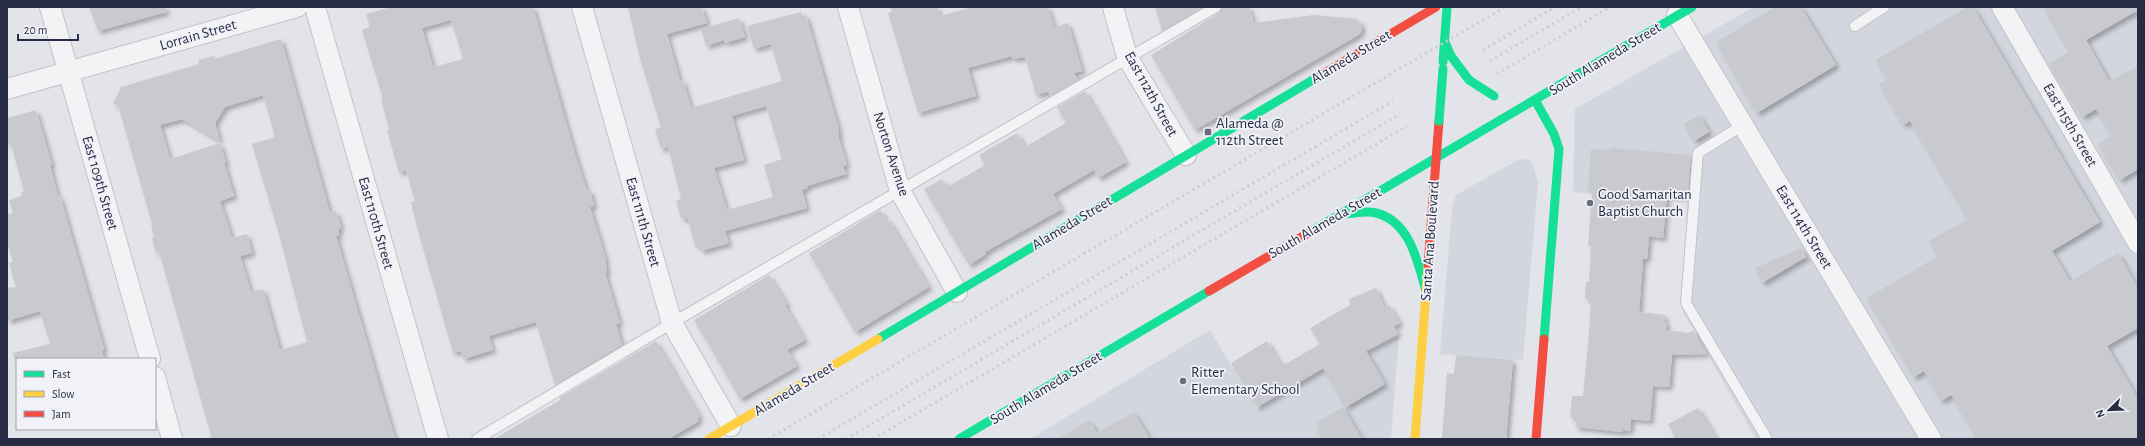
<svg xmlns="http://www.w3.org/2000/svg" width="2145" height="446" font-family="'Alegreya Sans',sans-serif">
<defs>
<filter id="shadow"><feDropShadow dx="3.5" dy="3.5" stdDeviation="2" flood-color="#0004"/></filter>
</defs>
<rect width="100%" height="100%" fill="#e3e4e9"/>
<path fill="#d4d6df" d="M 1754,7 L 2138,7 L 2138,439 L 1756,439 L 1683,312 L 1687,203 L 1573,192 L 1575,109 Z
M 1523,159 L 1529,160 L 1533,164 L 1538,183 L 1523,360 L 1440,354 L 1452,208 L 1456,195 L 1516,161 Z
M 1210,330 L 1257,409 L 1366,344 L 1367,352 L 1399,336 L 1391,439 L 1030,439 Z"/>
<path fill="#c9cad0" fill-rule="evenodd" filter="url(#shadow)" d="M 89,7 L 166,7 L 166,12 L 98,31 Z
M 392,7 L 533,7 L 575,154 L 587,191 L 590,190 L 594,206 L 590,207 L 605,257 L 607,273 L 605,273 L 620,323 L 616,324 L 622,345 L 555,385 L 536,322 L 489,336 L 493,350 L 463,359 L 461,351 L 453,353 L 418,231 L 411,202 L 415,201 L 406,170 L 399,173 L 387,130 L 389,129 L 381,99 L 383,99 L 362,30 L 370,27 L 366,14 ZM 451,20 L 463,59 L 433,67 L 422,28 Z
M 628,7 L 702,7 L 707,23 L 667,34 L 680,81 L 683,80 L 691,108 L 782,81 L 771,44 L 754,49 L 747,26 L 801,12 L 802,16 L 806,15 L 839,130 L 839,139 L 847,165 L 843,166 L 846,174 L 807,186 L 808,188 L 802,190 L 807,208 L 725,231 L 729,243 L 701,251 L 699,245 L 695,246 L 688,219 L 681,218 L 676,201 L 681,199 L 668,147 L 661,149 L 655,129 L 661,127 L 639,55 ZM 766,106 L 782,159 L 764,165 L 773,197 L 727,210 L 714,168 L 744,160 L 732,116 Z
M 890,7 L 937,7 L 940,16 L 973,7 L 1048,7 L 1054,27 L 1068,23 L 1082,71 L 1074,73 L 1078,80 L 1050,96 L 1048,92 L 1036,95 L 1025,57 L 1013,59 L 1012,56 L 968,68 L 976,96 L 918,113 L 888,13 L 892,12 Z
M 1155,7 L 1203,7 L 1162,31 Z
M 1222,7 L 1249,7 L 1254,23 L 1314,15 L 1356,19 L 1362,25 L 1362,29 L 1360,34 L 1195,130 L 1151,55 L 1219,13 Z
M 1775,7 L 1801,7 L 1836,65 L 1757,113 L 1716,42 Z
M 1967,7 L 1973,7 L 2100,222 L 2052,251 L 2070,281 L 2118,253 L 2138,288 L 2138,328 L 2107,346 L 2138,399 L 2138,439 L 1978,439 L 1951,395 L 1941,401 L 1924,371 L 1914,377 L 1867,298 L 1938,256 L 1929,241 L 1968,219 L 1910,121 L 1903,125 L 1879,84 L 1887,80 L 1876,60 Z
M 2043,7 L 2138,7 L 2138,10 L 2086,40 L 2109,81 L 2138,66 L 2138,169 L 2120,180 L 2098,144 L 2112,135 L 2096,109 L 2082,117 L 2049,64 L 2069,51 Z
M 739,18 L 745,37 L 725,43 L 724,40 L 706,46 L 701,29 Z
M 281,39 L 330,213 L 336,211 L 341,228 L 338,229 L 339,235 L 336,236 L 395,439 L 212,439 L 159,252 L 156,253 L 152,238 L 154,237 L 151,224 L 152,224 L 118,105 L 113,104 L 121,87 L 199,64 L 198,60 L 214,56 L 214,59 ZM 263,95 L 275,137 L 252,144 L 280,238 L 307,342 L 280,350 L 263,289 L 251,292 L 240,256 L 252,253 L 247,234 L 232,238 L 220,201 L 234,196 L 224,163 L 226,163 L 220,143 L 170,159 L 160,125 L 182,119 L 220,141 L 215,123 L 225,107 Z
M 1085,91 L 1126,162 L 1098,178 L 1094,170 L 1053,194 L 1062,209 L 985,252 L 986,254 L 969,265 L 924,189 L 942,179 L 947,187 L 985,165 L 979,155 L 1017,133 L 1025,147 L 1066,123 L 1057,107 Z
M 36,110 L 52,165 L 50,165 L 58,197 L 60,196 L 104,349 L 102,350 L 104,359 L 14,359 L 13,353 L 50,344 L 40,311 L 7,321 L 7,288 L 16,287 L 9,263 L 13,262 L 7,242 L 7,215 L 13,213 L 9,200 L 22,196 L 21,192 L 24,191 L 11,144 L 7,145 L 7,118 Z
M 1699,115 L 1709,132 L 1694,141 L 1684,124 Z
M 1611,148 L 1691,155 L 1688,196 L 1667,194 L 1663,238 L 1649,236 L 1647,259 L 1643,259 L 1639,312 L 1665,315 L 1664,322 L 1667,323 L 1666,330 L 1688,333 L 1693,331 L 1706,354 L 1672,355 L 1669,387 L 1653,386 L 1650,421 L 1631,419 L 1630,431 L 1623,430 L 1623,432 L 1575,427 L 1577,418 L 1570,417 L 1572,396 L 1583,396 L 1589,333 L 1591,300 L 1585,299 L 1586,281 L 1589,282 L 1591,246 L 1588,246 L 1592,188 L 1588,188 L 1591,149 L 1611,150 Z
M 880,210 L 886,220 L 888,219 L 929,287 L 855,332 L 809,253 Z
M 1801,248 L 1806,257 L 1762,283 L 1755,268 Z
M 769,275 L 787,304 L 785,305 L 805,340 L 787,350 L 797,366 L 740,399 L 694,320 Z
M 1376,288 L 1385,308 L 1389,305 L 1400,323 L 1394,326 L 1398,334 L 1366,351 L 1385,384 L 1346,407 L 1323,368 L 1257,407 L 1231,363 L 1267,341 L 1282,366 L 1320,344 L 1310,328 L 1350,305 L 1349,299 Z
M 656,341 L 700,417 L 697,419 L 699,421 L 668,439 L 494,439 L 560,400 L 559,398 Z
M 1456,355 L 1513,360 L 1506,439 L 1442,439 L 1447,373 L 1454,374 Z
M 1343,407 L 1362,439 L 1324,439 L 1316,426 L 1318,425 L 1316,422 Z
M 1698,408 L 1717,439 L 1676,439 L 1668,424 Z
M 1134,412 L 1150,439 L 1058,439 L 1089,420 L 1097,433 Z"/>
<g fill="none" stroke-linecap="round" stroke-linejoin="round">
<g stroke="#c1c2c7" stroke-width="12">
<path id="lane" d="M 1855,26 L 1884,7
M 1743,125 L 1698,153 L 1686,303 L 1767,439
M 477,439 L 672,323 L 1216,7"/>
</g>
<g stroke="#c1c2c7" stroke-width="22">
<path id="street" d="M 50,7 L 150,359
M 315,7 L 438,439
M 582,7 L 672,323 L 731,426
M 848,7 L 900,191 L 957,292
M 1113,7 L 1127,57 L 1186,155
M 2002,7 L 2138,243
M 1677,15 L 1931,439
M 7,89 L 297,7
M 155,377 L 172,439"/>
</g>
<use href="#lane" stroke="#f3f3f5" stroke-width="10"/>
<use href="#street" stroke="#f3f3f5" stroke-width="20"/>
<path stroke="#16e098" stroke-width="9" d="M 1445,42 L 1451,56
M 1443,62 L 1447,7
M 1535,100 L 1554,134 L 1559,149 L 1544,339
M 1342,214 C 1353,214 1366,210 1376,213 C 1410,221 1418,263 1426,291
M 1312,231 L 1692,7
M 878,339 L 1321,75
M 959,439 L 1209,291"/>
<path stroke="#ffcf43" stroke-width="9" d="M 709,439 L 878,339
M 1415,439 L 1428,265"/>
<path stroke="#f24e42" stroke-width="9" d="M 1321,75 L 1436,7
M 1428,265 L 1439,121
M 1209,291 L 1312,231
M 1536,439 L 1544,339"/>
<path stroke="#ccccd0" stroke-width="3" stroke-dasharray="2 4" stroke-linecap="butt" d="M 1483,50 L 1555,7
M 1490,61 L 1581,7
M 1497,74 L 1610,7
M 768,439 L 1505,7
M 818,439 L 1393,101
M 846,439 L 1400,114
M 873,439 L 1407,126"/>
<path stroke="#16e098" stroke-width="9" d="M 1451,56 L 1469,80 L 1494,96
M 1439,121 L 1443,69"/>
</g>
<g fill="#696c7e" stroke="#f1f2f8" stroke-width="1.5">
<rect x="1204" y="128" width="8" height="8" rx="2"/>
<circle cx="1590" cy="203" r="4"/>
<circle cx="1183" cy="381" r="4"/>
</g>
<g text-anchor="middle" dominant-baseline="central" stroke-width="3.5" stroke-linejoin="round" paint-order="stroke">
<g font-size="15" fill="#282b44" stroke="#f1f2f8">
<text transform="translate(198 35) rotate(-16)">Lorrain Street</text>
<text transform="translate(1351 57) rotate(-31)">Alameda Street</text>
<text transform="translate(1605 59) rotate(-31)">South Alameda Street</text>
<text transform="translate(1151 94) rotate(61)">East 112th Street</text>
<text transform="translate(2070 125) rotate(60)">East 115th Street</text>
<text transform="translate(891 154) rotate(72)">Norton Avenue</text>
<text transform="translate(100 183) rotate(74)">East 109th Street</text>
<text transform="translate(643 222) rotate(74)">East 111th Street</text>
<text transform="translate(376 223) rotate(74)">East 110th Street</text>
<text transform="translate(1072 223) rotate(-31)">Alameda Street</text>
<text transform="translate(1325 223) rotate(-30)">South Alameda Street</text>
<text transform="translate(1804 227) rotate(59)">East 114th Street</text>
<text transform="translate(1430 241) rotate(-86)">Santa Ana Boulevard</text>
<text transform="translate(1046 388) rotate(-31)">South Alameda Street</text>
<text transform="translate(794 389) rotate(-31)">Alameda Street</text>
</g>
<g font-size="15" fill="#282b44" stroke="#f1f2f8" text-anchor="start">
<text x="1216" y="123">Alameda @<tspan x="1216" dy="17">112th Street</tspan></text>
<text x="1598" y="194">Good Samaritan<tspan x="1598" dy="17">Baptist Church</tspan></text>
<text x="1191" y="372">Ritter<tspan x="1191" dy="17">Elementary School</tspan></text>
</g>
</g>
<rect width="2145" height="446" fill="none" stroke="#282b44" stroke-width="16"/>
<rect x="16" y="358" width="140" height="72" fill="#f1f2f8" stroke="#a1a2b0"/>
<rect x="24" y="371" width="20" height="6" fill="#16e098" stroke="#a1a2b0"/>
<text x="52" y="378" font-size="12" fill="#282b44">Fast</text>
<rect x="24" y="391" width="20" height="6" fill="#ffcf43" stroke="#a1a2b0"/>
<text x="52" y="398" font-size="12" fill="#282b44">Slow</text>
<rect x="24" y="411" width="20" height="6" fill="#f24e42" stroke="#a1a2b0"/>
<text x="52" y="418" font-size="12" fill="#282b44">Jam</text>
<g transform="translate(2109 410) rotate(247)" stroke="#f1f2f8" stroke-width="3" paint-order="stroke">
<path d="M0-3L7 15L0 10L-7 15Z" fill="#282b44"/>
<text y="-6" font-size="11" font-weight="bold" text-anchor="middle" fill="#282b44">N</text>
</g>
<path d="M18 34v6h60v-6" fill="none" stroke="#282b44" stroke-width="2"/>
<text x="24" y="34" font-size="12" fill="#282b44" stroke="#f1f2f8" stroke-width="3" paint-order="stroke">20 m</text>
</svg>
